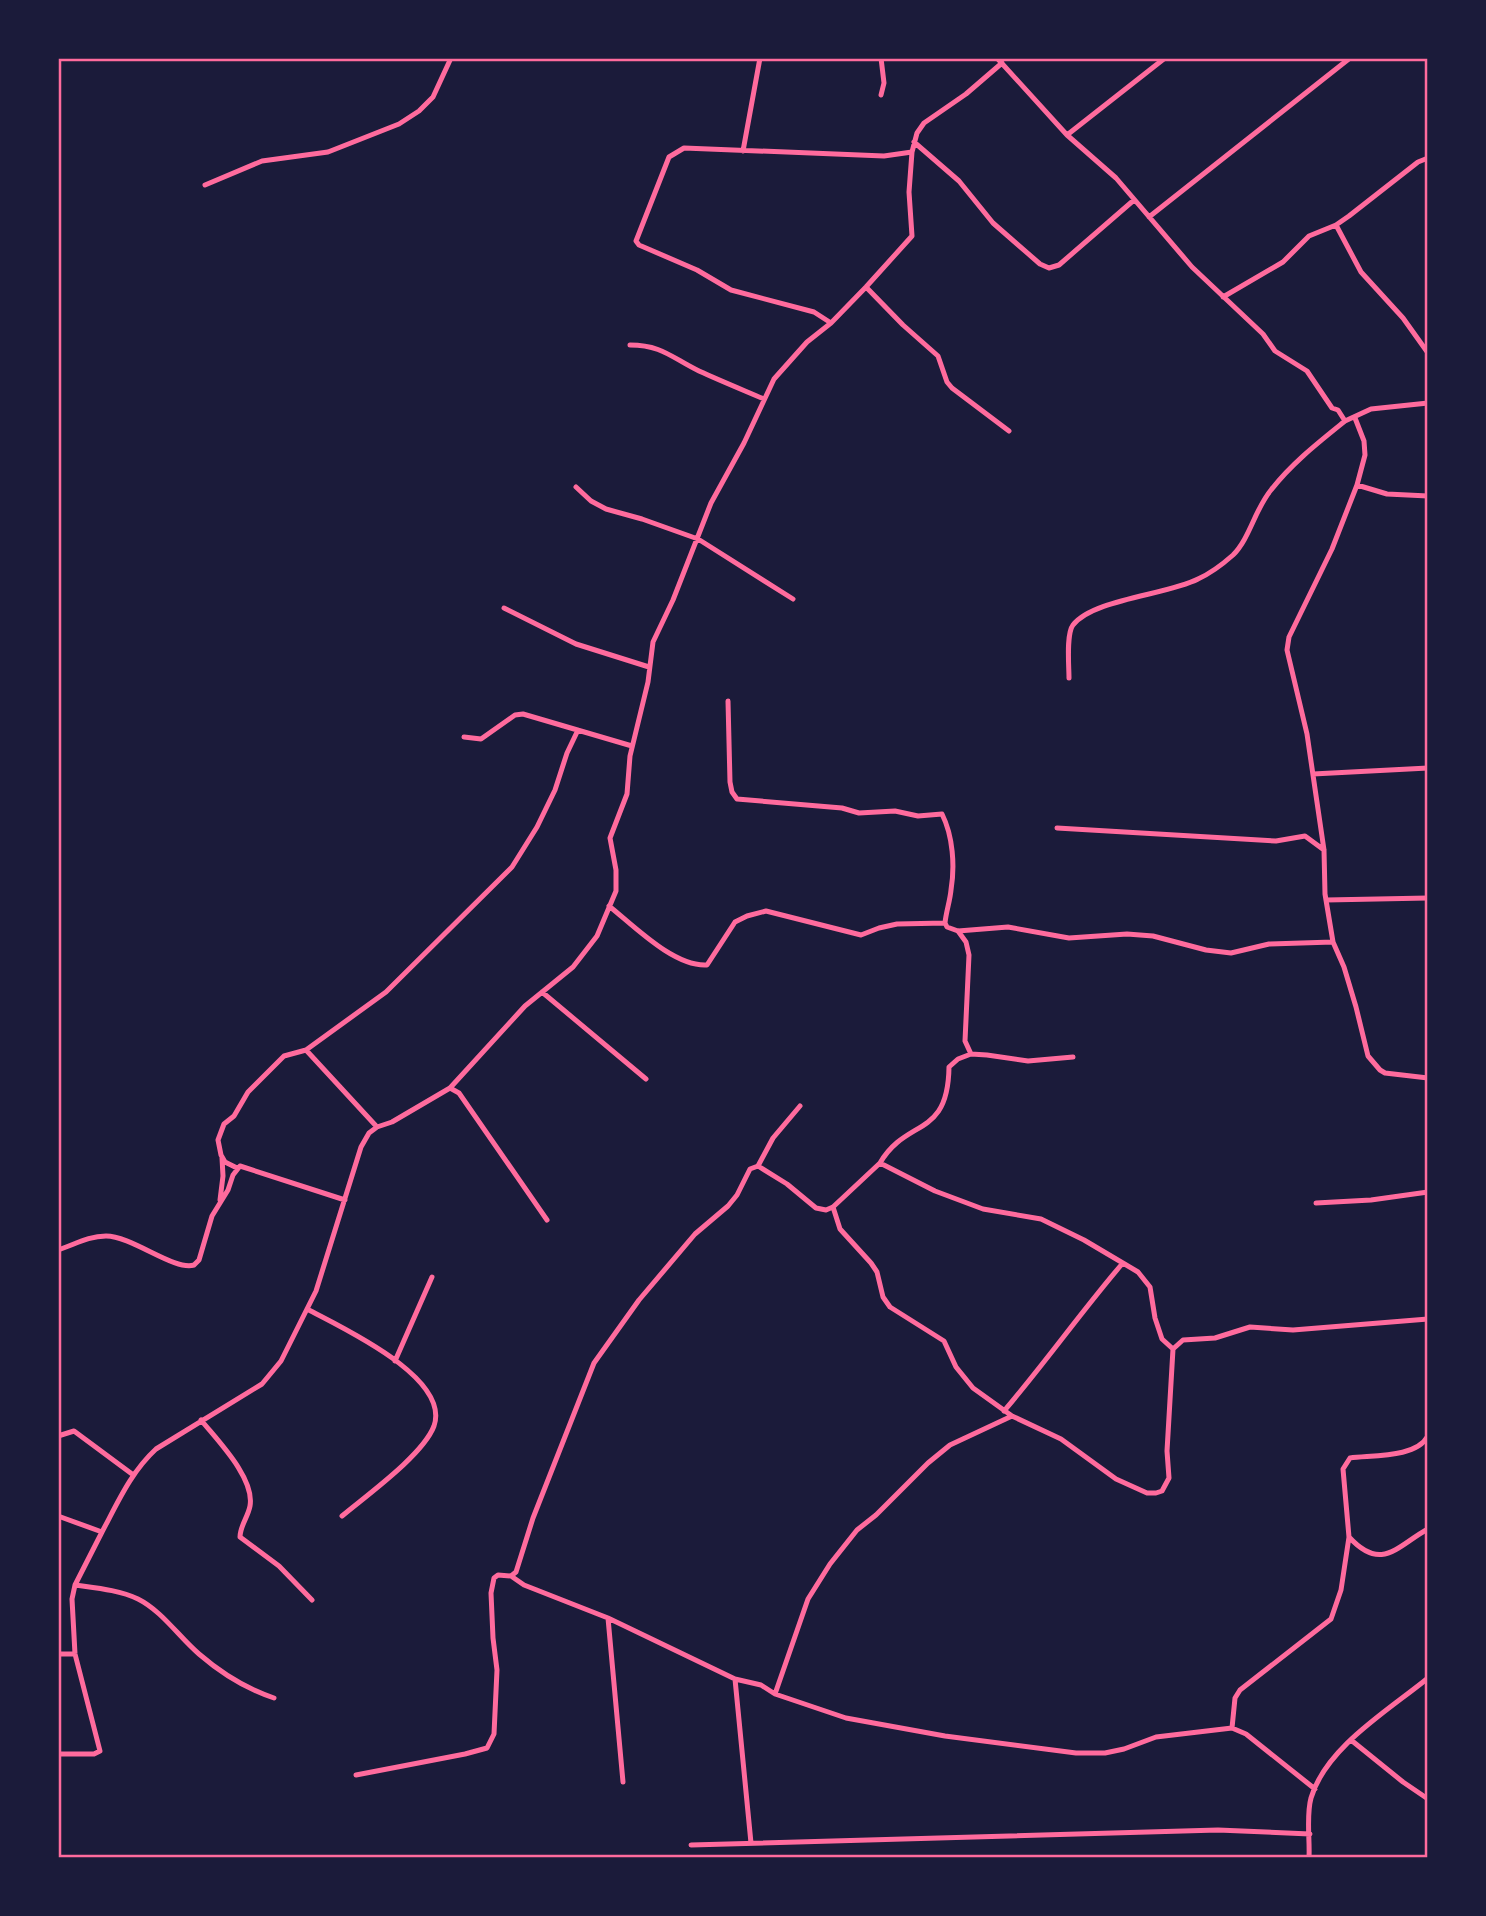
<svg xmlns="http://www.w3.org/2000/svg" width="1486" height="1916" font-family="Barlow,sans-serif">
<rect width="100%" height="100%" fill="#1b1b3a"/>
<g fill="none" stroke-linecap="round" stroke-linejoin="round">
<path stroke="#ff6b9d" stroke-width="5" d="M 881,58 L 884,83 L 881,95
M 997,58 L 1067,135 L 1116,178 L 1192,267 L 1263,334 L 1275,351 L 1307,371 L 1332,408 L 1338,410 L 1345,421 L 1371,409 L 1428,403
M 1067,135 L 1165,58
M 914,142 L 959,181 L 993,223 L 1040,264 L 1049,268 L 1059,265 L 1134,200
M 743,151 L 760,58
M 205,185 L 262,161 L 328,152 L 399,124 L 419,111 L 433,97 L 451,58
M 1149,217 L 1350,58
M 1336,225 L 1361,272 L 1403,318 L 1428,353
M 866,287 L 903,325 L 938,356 L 947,382 L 952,388 L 1009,431
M 1223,297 L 1283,262 L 1309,236 L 1336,225 L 1349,216 L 1418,162 L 1428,158
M 831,323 L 814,312 L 731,290 L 697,270 L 639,245 L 636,241 L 669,157 L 684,148 L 884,156 L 912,152
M 630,345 C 662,345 672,358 699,371 C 721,381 743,390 764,399
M 1355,418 L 1364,441 L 1365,455 L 1357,485 L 1332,549 L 1289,637 L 1287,650 L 1307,734 L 1324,850 L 1325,894 L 1333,942 L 1344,967 L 1356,1007 L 1368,1056 L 1380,1070 L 1385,1073 L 1428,1078
M 1357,485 L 1387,494 L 1428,496
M 576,487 L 591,501 L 606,509 L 642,519 L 698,539 L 793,599
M 504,608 L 576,644 L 649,667
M 1069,678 C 1069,666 1066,634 1073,625 C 1093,599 1167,595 1198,579 C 1209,574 1224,563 1233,555 C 1250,538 1255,509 1271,490 C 1292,463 1319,442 1345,421
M 728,701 L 730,782 L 732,792 L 737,799 L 842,808 L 859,813 L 895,811 L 918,816 L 942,814 C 953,836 955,866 951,890 C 950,901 946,912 945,923 L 947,927 L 958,931 L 1008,927 L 1069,938 L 1127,934 L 1153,936 L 1206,950 L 1231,953 L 1269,944 L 1333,942
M 464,737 L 481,739 L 515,715 L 523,714 L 632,746
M 1313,774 L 1428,768
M 1057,828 L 1276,841 L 1305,836 L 1324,850
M 1326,900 L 1428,898
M 609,906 C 634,926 674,967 707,965 L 735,922 L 747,916 L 766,911 L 861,935 L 879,928 L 897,924 L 945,923
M 958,931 L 966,942 L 969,955 L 965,1041 L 971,1054 L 987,1055 L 1028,1061 L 1073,1057
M 542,992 L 646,1079
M 306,1050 L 377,1127
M 450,1088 L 459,1093 L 547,1220
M 880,1163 C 907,1117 948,1139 949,1067 L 958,1059 L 971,1054
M 758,1166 L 787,1184 L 816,1208 L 826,1210 L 833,1207 L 880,1163 L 935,1191 L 983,1209 L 1041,1219 L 1084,1240 L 1138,1272 L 1150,1287 L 1155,1318 L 1162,1339 L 1173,1349
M 237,1168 L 225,1162 L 221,1155 L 218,1140 L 224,1124 L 234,1116 L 248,1092 L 284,1056 L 306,1050 L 386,992 L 512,867 L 537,827 L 555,790 L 567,753 L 578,730
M 220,1200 L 223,1176 L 222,1158
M 1316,1203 L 1371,1200 L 1428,1192
M 833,1207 L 840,1229 L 871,1263 L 877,1272 L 883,1297 L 890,1307 L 944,1341 L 956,1367 L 973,1388 L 1012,1416 L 1061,1439 L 1116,1479 L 1147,1493 L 1156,1493 L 1162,1491 L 1169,1478 L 1167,1451 L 1173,1349 L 1183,1340 L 1215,1338 L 1250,1327 L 1293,1330 L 1428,1319
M 58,1250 C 74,1245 88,1236 106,1236 C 132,1236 174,1271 194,1265 L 199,1260 L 212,1216 L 228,1190 L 233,1175 L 240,1166 L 345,1200
M 307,1309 C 340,1327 451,1377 434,1426 C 423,1455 367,1495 342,1516
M 395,1361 L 432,1277
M 1004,1411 C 1045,1363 1081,1312 1122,1264
M 201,1420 C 217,1440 255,1478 250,1506 C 248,1517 240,1526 240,1537 L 279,1566 L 312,1600
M 58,1436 L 74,1431 L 132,1474
M 58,1516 L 102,1532 C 118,1502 131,1472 156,1449 L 262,1384 L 281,1361 L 316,1291 L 361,1147 L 369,1133 L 377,1127 L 392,1122 L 450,1088 L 525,1006 L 573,967 L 597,936 L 616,891 L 616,870 L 610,838 L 627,794 L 630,756 L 648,682 L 653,642 L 673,600 L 711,503 L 744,443 L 774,379 L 807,342 L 831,323 L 866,287 L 912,236 L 909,192 L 912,152 L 917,133 L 924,123 L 966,94 L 1002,63
M 1349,1537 C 1382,1573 1398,1545 1428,1529
M 511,1576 L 516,1572 L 533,1518 L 594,1363 L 639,1300 L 695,1234 L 728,1206 L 737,1195 L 750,1169 L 758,1166 L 773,1138 L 800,1106
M 75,1585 C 96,1588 119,1590 138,1599 C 162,1611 179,1637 199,1654 C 221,1673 247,1689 274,1698
M 608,1618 L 623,1782
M 58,1654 L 75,1654
M 735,1679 L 751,1843
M 775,1694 L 808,1599 L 830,1564 L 857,1530 L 876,1515 L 928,1463 L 950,1445 L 1012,1416
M 1232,1728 L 1235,1698 L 1240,1690 L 1331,1619 L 1341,1590 L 1349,1537 L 1343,1469 L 1350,1458 C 1373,1455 1416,1458 1428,1436
M 1351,1740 L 1403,1782 L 1428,1799
M 58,1754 L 94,1754 L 100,1751 L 75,1654 L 72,1599 L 75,1585 L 102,1532
M 356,1775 L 465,1754 L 487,1748 L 494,1734 L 497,1670 L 493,1638 L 491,1593 L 494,1578 L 498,1575 L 511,1576 L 524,1585 L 608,1618 L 735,1679 L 761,1685 L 775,1694 L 846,1718 L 945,1736 L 1076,1753 L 1105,1753 L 1124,1749 L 1156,1737 L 1232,1728 L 1246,1734 L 1315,1789
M 691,1845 L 1218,1830 L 1310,1834
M 1309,1858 C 1310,1839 1306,1816 1311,1798 C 1326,1747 1389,1710 1428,1678"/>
</g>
<rect width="1486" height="1916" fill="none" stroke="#1b1b3a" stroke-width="119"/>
<rect x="60" y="60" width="1366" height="1796" fill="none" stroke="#ff6b9d" stroke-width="2.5"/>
</svg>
